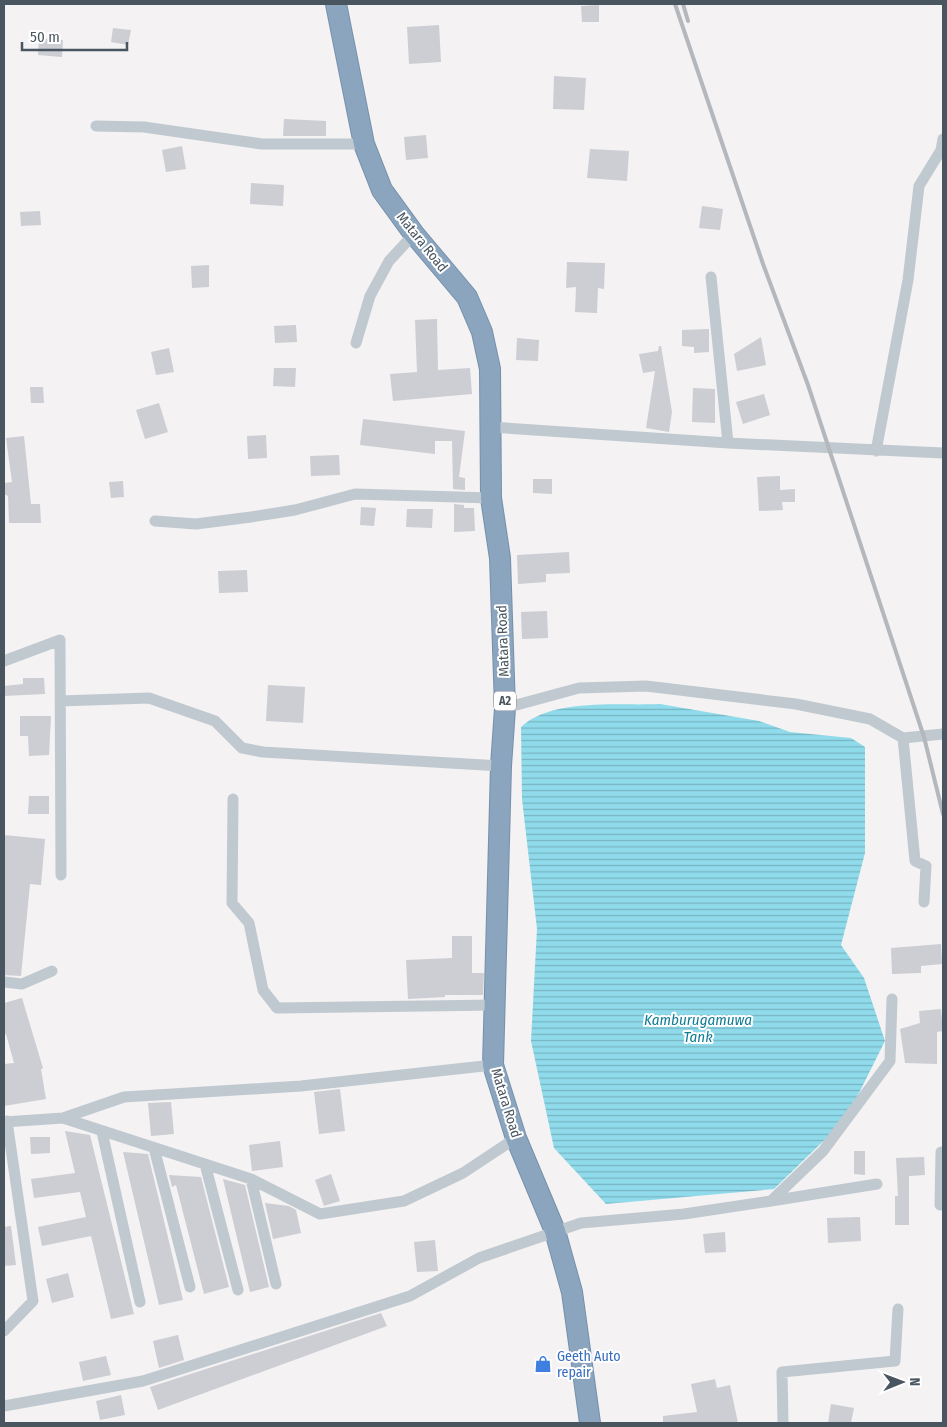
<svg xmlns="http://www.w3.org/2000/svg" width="947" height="1427" font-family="'Fira Sans Condensed',sans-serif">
<defs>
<pattern id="water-rules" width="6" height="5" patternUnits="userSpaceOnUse" patternTransform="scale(1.25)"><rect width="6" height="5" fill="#90dbeb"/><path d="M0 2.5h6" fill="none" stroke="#78b4c2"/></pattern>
</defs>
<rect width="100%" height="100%" fill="#f4f2f2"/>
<path fill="url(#water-rules)" d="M 660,704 L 759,721 L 790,732 L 851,738 L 865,747 L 865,853 L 841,945 L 864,978 L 885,1041 L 846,1119 L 774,1189 L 606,1204 L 554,1148 L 531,1041 L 537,929 L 522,799 L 521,727 C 552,698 620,706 660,704 Z"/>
<path fill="#ccced4" d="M 599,5 L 599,22 L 582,22 L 581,6 Z
M 439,25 L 441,62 L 409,64 L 407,27 Z
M 113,28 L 131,30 L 128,45 L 111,42 Z
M 39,38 L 63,40 L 62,57 L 38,55 Z
M 554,76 L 586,78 L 584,110 L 553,109 Z
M 284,119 L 326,121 L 326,136 L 283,136 Z
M 426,135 L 428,158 L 406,160 L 404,137 Z
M 182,146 L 186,169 L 166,172 L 162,150 Z
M 590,149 L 629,151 L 627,181 L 587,178 Z
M 251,183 L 284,185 L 283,206 L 250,204 Z
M 702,206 L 723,209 L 720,230 L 699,228 Z
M 40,211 L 41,225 L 21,226 L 20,212 Z
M 567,262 L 605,263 L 604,289 L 598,288 L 597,313 L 575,312 L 576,287 L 566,288 Z
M 209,265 L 209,287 L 192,288 L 191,266 Z
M 437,319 L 438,370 L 470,368 L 472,394 L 393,401 L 390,374 L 417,372 L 415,320 Z
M 296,325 L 297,342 L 275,343 L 274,326 Z
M 709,329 L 709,352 L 694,353 L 694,347 L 682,346 L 682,330 Z
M 761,337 L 766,365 L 737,371 L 734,354 Z
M 517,338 L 539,340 L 538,361 L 516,360 Z
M 659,346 L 661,346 L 672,412 L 669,432 L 646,428 L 655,371 L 643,373 L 639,354 L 658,351 Z
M 169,348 L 174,372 L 156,375 L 151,352 Z
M 274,368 L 296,368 L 295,387 L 273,386 Z
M 30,387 L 43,387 L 44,403 L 31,403 Z
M 693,388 L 715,389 L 715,423 L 692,422 Z
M 764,394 L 770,415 L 743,424 L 736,402 Z
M 159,403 L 168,432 L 145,439 L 136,410 Z
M 363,419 L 465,431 L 459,477 L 465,478 L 465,490 L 453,489 L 452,441 L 435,441 L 435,454 L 360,445 Z
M 266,435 L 267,458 L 248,459 L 247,436 Z
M 24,436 L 31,504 L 40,504 L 41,523 L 9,523 L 8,496 L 4,494 L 4,483 L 12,482 L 6,438 Z
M 339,455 L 340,475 L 311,476 L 310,456 Z
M 780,476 L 780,490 L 795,489 L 795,502 L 782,502 L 783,510 L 759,511 L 757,477 Z
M 533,479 L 552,479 L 552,494 L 533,493 Z
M 123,481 L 124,497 L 111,498 L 109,482 Z
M 454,504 L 464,505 L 464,508 L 474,508 L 475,531 L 454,532 Z
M 361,507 L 376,508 L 374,526 L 360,525 Z
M 407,509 L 433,509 L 432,528 L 406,527 Z
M 569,552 L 570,573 L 546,574 L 546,582 L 518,584 L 517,555 Z
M 247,570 L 248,592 L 219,593 L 218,571 Z
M 547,611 L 548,638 L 522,639 L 521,612 Z
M 23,678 L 44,678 L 45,694 L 4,696 L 4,686 L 23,684 Z
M 268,685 L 305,687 L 303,723 L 266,721 Z
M 20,716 L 51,716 L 49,755 L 29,756 L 28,736 L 20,736 Z
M 29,796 L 49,796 L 49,814 L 28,814 Z
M 4,835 L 45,839 L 41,885 L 30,884 L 21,976 L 4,975 Z
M 452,936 L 472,936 L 472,973 L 484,973 L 483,995 L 445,995 L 445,997 L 408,999 L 406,960 L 452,958 Z
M 941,944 L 942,964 L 921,966 L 921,973 L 892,974 L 891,948 Z
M 22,998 L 43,1068 L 41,1069 L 46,1099 L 4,1106 L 4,1064 L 14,1063 L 6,1034 L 4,1035 L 4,1003 Z
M 941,1009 L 943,1031 L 937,1032 L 937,1064 L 905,1063 L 900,1029 L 920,1023 L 919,1011 Z
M 340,1089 L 345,1131 L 319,1134 L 314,1092 Z
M 171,1102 L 174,1134 L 151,1136 L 148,1103 Z
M 65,1131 L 90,1135 L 134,1314 L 111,1319 L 91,1236 L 42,1246 L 38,1227 L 86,1217 L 80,1192 L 34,1198 L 31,1179 L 75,1173 Z
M 30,1137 L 50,1137 L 50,1153 L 31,1154 Z
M 280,1141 L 283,1167 L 252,1171 L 249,1145 Z
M 854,1151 L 865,1151 L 865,1175 L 854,1174 Z
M 123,1152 L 148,1154 L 183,1300 L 159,1305 Z
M 924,1157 L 925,1175 L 909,1176 L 909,1225 L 895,1225 L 895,1196 L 898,1196 L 896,1158 Z
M 331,1174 L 340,1201 L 324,1206 L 315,1180 Z
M 169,1175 L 201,1177 L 229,1287 L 204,1294 L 176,1185 L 172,1187 Z
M 223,1179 L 245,1185 L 269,1287 L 250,1292 Z
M 265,1203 L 289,1206 L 296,1210 L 301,1233 L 273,1239 Z
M 860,1217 L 861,1241 L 828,1243 L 827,1218 Z
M 11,1226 L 16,1265 L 4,1266 L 4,1227 Z
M 725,1232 L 726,1252 L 705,1253 L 703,1234 Z
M 435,1240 L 438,1271 L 417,1272 L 414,1242 Z
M 68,1273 L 74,1297 L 52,1303 L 46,1279 Z
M 381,1313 L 387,1326 L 158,1410 L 150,1387 Z
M 178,1335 L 184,1360 L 159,1368 L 153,1341 Z
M 106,1356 L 111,1375 L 83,1381 L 79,1362 Z
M 715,1379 L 717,1388 L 730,1385 L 738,1423 L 663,1423 L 663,1416 L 697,1412 L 691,1384 Z
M 121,1395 L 125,1415 L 100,1420 L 96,1401 Z
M 831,1404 L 854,1408 L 851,1423 L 828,1423 Z"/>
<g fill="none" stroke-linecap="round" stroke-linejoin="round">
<g stroke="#7690ab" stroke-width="22">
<path id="highway" d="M 336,4 L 364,144 L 382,190 L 414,234 L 467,297 L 482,332 L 490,369 L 491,498 L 500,558 L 505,708 L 501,766 L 493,1065 L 516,1138 L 555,1231 L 572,1292 L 590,1423"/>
</g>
<path stroke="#c0c9d0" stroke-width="11" d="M 96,126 L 144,127 L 262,144 L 364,144
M 711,277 L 728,443
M 356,343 L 370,296 L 389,261 L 414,234
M 490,427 L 728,443 L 943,453
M 876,451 L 908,280 L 919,186 L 941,150 L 943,139
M 155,521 L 196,524 L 251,517 L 295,510 L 355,494 L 491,498
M 4,661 L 60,640 L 61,875
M 60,701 L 149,698 L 215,721 L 242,748 L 263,752 L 501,766
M 505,708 L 579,688 L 646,686 L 796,704 L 870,719 L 903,738 L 943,734
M 903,738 L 915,861 L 926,866 L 924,902
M 233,799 L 232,903 L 249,923 L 263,990 L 277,1008 L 496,1005
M 4,982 L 22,984 L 52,971
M 63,1118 L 124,1097 L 301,1086 L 493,1065
M 4,1122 L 63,1118 L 251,1179 L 320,1214 L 404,1201 L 463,1173 L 516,1138
M 102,1132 L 140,1302
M 154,1148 L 190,1287
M 205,1164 L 238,1290
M 251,1179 L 276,1284
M 771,1201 L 877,1184
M 940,1205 L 941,1152
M 4,1331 L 33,1301 L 7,1121
M 4,1406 L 143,1381 L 410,1296 L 479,1258 L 581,1223 L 684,1214 L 771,1201 L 823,1151 L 890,1061 L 892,999
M 783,1423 L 782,1372 L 895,1361 L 898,1309"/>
<use href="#highway" stroke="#8ba5bf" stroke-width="20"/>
<path stroke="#b4b7bc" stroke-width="4" d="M 675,4 L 763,264 L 808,385 L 924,737 L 943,814
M 683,4 L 688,21"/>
</g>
<defs>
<g id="shop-bare" transform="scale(1.35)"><path d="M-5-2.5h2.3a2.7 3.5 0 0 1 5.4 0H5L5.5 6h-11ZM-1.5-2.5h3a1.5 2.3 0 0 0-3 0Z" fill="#3f7fe0" stroke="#fff" stroke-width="2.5" paint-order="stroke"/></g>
</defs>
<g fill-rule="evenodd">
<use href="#shop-bare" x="543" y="1364"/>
</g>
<g text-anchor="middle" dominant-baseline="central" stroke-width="4" stroke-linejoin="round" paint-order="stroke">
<rect fill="#fff" stroke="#80888f" stroke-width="1" x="494" y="691.5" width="22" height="19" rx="4"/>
<g font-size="12" font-weight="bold" fill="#49555f">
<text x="505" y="701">A2</text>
</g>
<g font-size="14" fill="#49555f" stroke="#fff">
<text transform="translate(422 242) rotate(51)">Matara Road</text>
<text transform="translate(503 641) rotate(-92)">Matara Road</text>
<text transform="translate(506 1103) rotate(73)">Matara Road</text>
</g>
<g font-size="14" fill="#366cbe" stroke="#fff" text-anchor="start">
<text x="557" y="1356">Geeth Auto<tspan x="557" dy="16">repair</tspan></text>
</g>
<g font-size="15" font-style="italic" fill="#0f7c96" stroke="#fff">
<text x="698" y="1020">Kamburugamuwa<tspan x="698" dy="17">Tank</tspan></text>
</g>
</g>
<rect width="947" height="1427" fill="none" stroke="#49555f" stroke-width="10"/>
<g transform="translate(902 1382) rotate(89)" stroke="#ffffff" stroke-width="4" paint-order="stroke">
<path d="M0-4L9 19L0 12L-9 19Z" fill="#49555f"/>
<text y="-8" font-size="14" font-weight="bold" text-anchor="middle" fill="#49555f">N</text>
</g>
<path d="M22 42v8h105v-8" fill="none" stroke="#49555f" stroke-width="2.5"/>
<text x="30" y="42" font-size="15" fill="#49555f" stroke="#ffffff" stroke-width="4" paint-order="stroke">50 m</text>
</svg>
